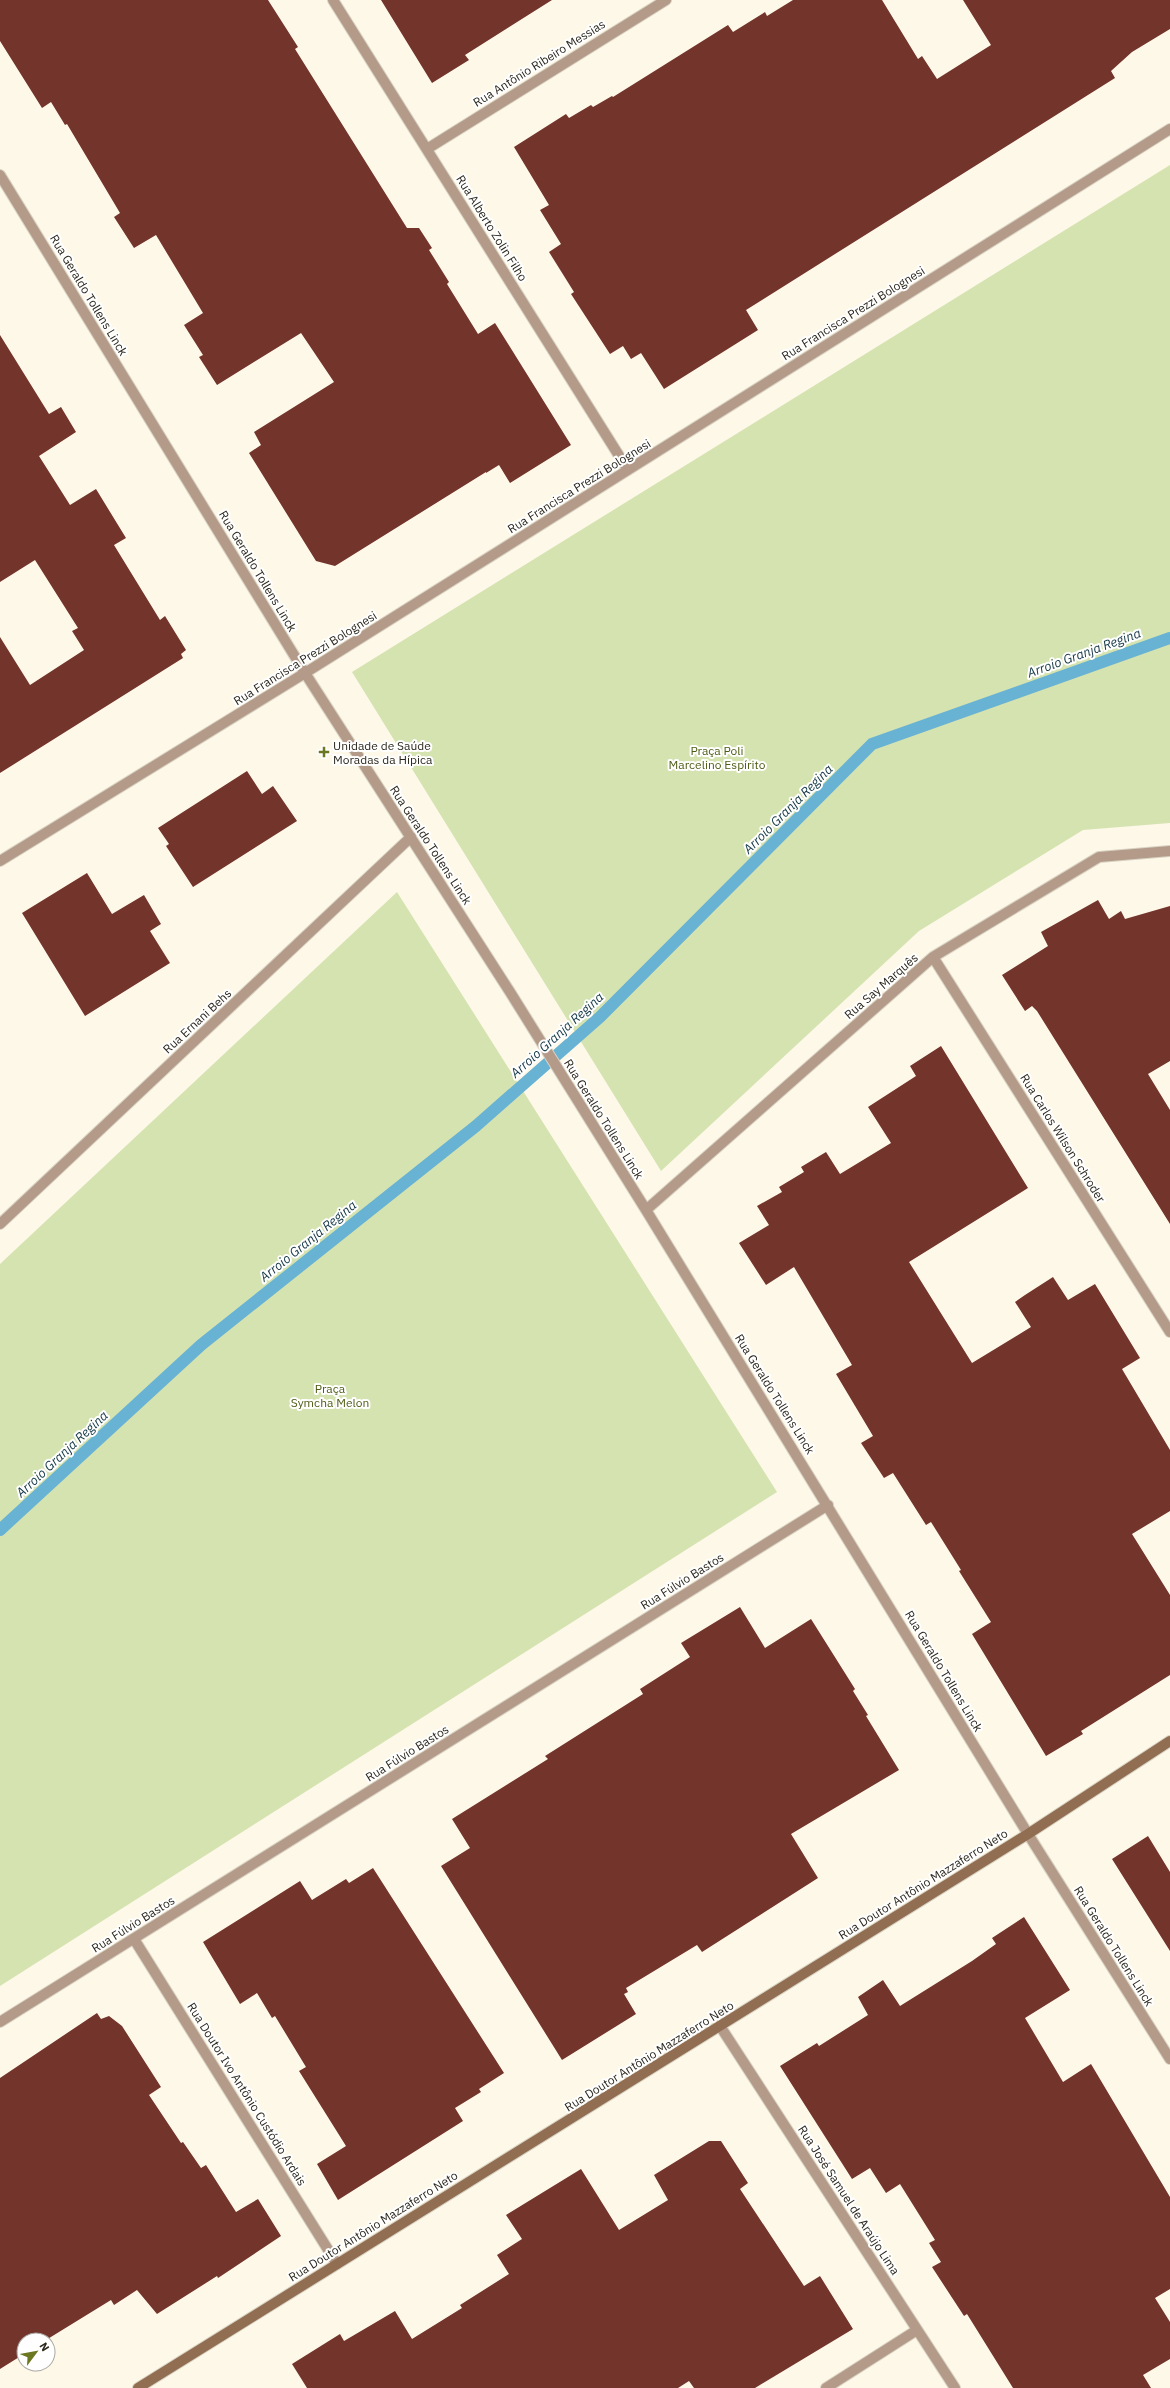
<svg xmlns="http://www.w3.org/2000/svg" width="1170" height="2388" font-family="'IBM Plex Sans',sans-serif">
<rect width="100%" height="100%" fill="#fef8e8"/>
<path fill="#d5e3b1" d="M 1170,165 L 1170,823 L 1083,830 L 919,931 L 661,1171 L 352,672 Z
M 397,892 L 777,1492 L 0,1986 L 0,1264 Z"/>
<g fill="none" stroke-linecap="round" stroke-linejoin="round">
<path stroke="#68b2d4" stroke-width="12" d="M 0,1530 L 201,1345 L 476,1126 L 600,1017 L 872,744 L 1170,638"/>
</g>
<path fill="#72342b" d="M 0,0 L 268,0 L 298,47 L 295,49 L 407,228 L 419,228 L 432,248 L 429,250 L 449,282 L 447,284 L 478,334 L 495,323 L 571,445 L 510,483 L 499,465 L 486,473 L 486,472 L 335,566 L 316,561 L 249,453 L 261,445 L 254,432 L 334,382 L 301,333 L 217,385 L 199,357 L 203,355 L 184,325 L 203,313 L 156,235 L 134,248 L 114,217 L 120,213 L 67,124 L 65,125 L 51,102 L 42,108 L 0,41 Z
M 381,0 L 552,0 L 465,55 L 469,60 L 432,83 Z
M 793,0 L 882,0 L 918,59 L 922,56 L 937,79 L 991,45 L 963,0 L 1170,0 L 1170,29 L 1132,52 L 1111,71 L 1115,78 L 746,310 L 758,330 L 664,389 L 641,353 L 631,359 L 623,346 L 610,354 L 571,294 L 574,292 L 549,252 L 561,244 L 540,210 L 549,205 L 514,147 L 566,114 L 569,118 L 591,105 L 593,107 L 612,96 L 613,97 L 728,25 L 733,32 L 765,12 L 767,16 Z
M 0,335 L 49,414 L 61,407 L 76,432 L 39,456 L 70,505 L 96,489 L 126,538 L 114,545 L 160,620 L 165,616 L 186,650 L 181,654 L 183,658 L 0,773 L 0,637 L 30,685 L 84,650 L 72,631 L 78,628 L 35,560 L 0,582 Z
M 247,771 L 262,794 L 273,786 L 297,821 L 193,887 L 166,846 L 169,844 L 158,828 Z
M 87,873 L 112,914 L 144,895 L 161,924 L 150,931 L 170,963 L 85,1016 L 22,913 Z
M 1098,900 L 1109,919 L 1121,911 L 1125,919 L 1170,906 L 1170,1061 L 1148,1074 L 1170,1110 L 1170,1224 L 1037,1011 L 1032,1006 L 1025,1011 L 1002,975 L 1048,946 L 1041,932 Z
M 941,1046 L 1028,1188 L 909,1262 L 972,1363 L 1031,1327 L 1015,1302 L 1025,1295 L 1053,1277 L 1068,1300 L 1095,1284 L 1140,1358 L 1122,1369 L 1170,1450 L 1170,1511 L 1132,1534 L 1170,1595 L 1170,1675 L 1081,1731 L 1083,1734 L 1046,1756 L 972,1634 L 991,1622 L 959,1571 L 961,1570 L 931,1522 L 926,1525 L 893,1473 L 884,1478 L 861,1443 L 873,1436 L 836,1374 L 852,1365 L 794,1267 L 766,1285 L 739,1243 L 769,1225 L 757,1206 L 782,1192 L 779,1187 L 804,1172 L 801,1167 L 826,1152 L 840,1174 L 891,1143 L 868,1107 L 916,1076 L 910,1066 Z
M 740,1607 L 765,1648 L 811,1619 L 855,1689 L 853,1691 L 868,1715 L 866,1716 L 899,1770 L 791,1834 L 818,1878 L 702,1952 L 697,1945 L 626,1988 L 628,1992 L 624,1994 L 636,2014 L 562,2060 L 441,1866 L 470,1848 L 452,1819 L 548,1759 L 545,1756 L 643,1694 L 640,1689 L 690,1657 L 681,1643 Z
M 1148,1836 L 1170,1872 L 1170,1951 L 1112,1859 Z
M 373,1868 L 504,2073 L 479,2089 L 481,2092 L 455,2108 L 463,2121 L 338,2200 L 317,2164 L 346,2146 L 299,2071 L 306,2067 L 275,2016 L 272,2018 L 257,1993 L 240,2004 L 203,1942 L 300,1881 L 312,1900 L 346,1879 L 349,1883 Z
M 1024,1917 L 1070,1990 L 1025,2018 L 1063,2082 L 1091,2064 L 1170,2197 L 1170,2289 L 1155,2298 L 1170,2322 L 1170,2359 L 1143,2375 L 1151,2388 L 1013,2388 L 967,2314 L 964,2316 L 932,2267 L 941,2262 L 929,2243 L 935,2240 L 900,2184 L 886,2193 L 870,2168 L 852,2179 L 780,2066 L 817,2043 L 819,2046 L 868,2015 L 858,1997 L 883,1980 L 900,2006 L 972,1961 L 996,1944 L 992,1938 Z
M 97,2013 L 101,2019 L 109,2016 L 122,2026 L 161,2087 L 149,2095 L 181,2143 L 183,2142 L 201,2168 L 206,2165 L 236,2212 L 258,2199 L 281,2236 L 218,2278 L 217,2276 L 157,2314 L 137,2290 L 114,2305 L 111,2300 L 46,2340 L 24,2340 L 24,2354 L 0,2369 L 0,2078 Z
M 709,2141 L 721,2141 L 748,2183 L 740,2189 L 804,2286 L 820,2276 L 853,2329 L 755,2388 L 694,2388 L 689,2381 L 678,2388 L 307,2388 L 292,2364 L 340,2334 L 344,2341 L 395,2311 L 412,2339 L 462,2308 L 460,2305 L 509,2274 L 497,2255 L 522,2239 L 506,2215 L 581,2169 L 619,2230 L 668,2200 L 654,2175 Z"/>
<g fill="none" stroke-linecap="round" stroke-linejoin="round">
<g stroke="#d8d2c3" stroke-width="12">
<path id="lane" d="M 134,1939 L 337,2264"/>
</g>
<g stroke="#d8d2c3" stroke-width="12">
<path id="street" d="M 333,0 L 628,470
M 427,149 L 666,0
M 0,175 L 305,673 L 510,992 L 646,1210 L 1028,1834 L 1170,2059
M 0,861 L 305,673 L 1170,129
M 933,957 L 1170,1332
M 646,1210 L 933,957 L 1099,857 L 1170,851
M 0,1224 L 411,837
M 0,2022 L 828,1505
M 720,2026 L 955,2388
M 826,2388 L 917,2330"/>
</g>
<g stroke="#d8d2c3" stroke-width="12">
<path id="secondary" d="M 138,2388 L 1028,1834 L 1170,1741"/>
</g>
<use href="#lane" stroke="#b49a88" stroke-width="10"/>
<use href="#street" stroke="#b49a88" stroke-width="10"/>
<use href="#secondary" stroke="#916d52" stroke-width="10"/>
</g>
<path fill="#6c7722" stroke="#fff" stroke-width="1.5" d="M322 746h4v4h4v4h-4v4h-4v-4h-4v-4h4z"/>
<g text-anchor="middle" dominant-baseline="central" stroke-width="4" stroke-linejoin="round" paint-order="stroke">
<g font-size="12" fill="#2b271d" stroke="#fff">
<text transform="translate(539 63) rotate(-32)">Rua Antônio Ribeiro Messias</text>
<text transform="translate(492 228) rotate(58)">Rua Alberto Zolin Filho</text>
<text transform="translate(89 295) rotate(59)">Rua Geraldo Tollens Linck</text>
<text transform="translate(853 313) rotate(-32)">Rua Francisca Prezzi Bolognesi</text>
<text transform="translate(579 486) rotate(-32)">Rua Francisca Prezzi Bolognesi</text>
<text transform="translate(258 571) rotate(59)">Rua Geraldo Tollens Linck</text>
<text transform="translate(305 658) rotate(-32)">Rua Francisca Prezzi Bolognesi</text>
<text transform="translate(431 845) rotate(57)">Rua Geraldo Tollens Linck</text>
<text transform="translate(881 986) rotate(-41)">Rua Say Marquês</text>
<text transform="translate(197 1021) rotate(-43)">Rua Ernani Behs</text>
<text transform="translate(604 1119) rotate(58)">Rua Geraldo Tollens Linck</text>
<text transform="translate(1063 1138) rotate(58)">Rua Carlos Wilson Schroder</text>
<text transform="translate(775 1394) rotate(58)">Rua Geraldo Tollens Linck</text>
<text transform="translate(682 1581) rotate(-32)">Rua Fúlvio Bastos</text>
<text transform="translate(944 1671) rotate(59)">Rua Geraldo Tollens Linck</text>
<text transform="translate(407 1753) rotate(-32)">Rua Fúlvio Bastos</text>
<text transform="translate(923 1884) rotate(-32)">Rua Doutor Antônio Mazzaferro Neto</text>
<text transform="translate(133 1924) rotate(-32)">Rua Fúlvio Bastos</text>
<text transform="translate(1114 1946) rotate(58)">Rua Geraldo Tollens Linck</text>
<text transform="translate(649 2056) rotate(-32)">Rua Doutor Antônio Mazzaferro Neto</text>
<text transform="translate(247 2094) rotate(58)">Rua Doutor Ivo Antônio Custódio Ardais</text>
<text transform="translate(849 2200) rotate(57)">Rua José Samuel de Araújo Lima</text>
<text transform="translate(373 2226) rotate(-32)">Rua Doutor Antônio Mazzaferro Neto</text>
</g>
<g font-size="12" fill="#2b271d" stroke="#fff" text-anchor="start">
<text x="333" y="745">Unidade de Saúde<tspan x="333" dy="14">Moradas da Hípica</tspan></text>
</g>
<g font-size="12" fill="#4e5c15" stroke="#fff">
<text x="717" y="750">Praça Poli<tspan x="717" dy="14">Marcelino Espírito</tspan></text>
<text x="330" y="1388">Praça<tspan x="330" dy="14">Symcha Melon</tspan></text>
</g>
<g font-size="13" font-style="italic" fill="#133645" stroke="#fff">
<text transform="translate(1084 653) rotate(-20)">Arroio Granja Regina</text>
<text transform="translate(788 809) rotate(-45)">Arroio Granja Regina</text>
<text transform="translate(557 1035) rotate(-42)">Arroio Granja Regina</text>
<text transform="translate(308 1241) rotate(-39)">Arroio Granja Regina</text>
<text transform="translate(62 1454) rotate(-43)">Arroio Granja Regina</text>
</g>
</g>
<g transform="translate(36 2352) rotate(58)"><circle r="19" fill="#ffffff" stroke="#aaa9a5"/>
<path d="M0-3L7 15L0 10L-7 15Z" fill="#6c7722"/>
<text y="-6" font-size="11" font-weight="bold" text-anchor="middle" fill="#2b271d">N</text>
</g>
</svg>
